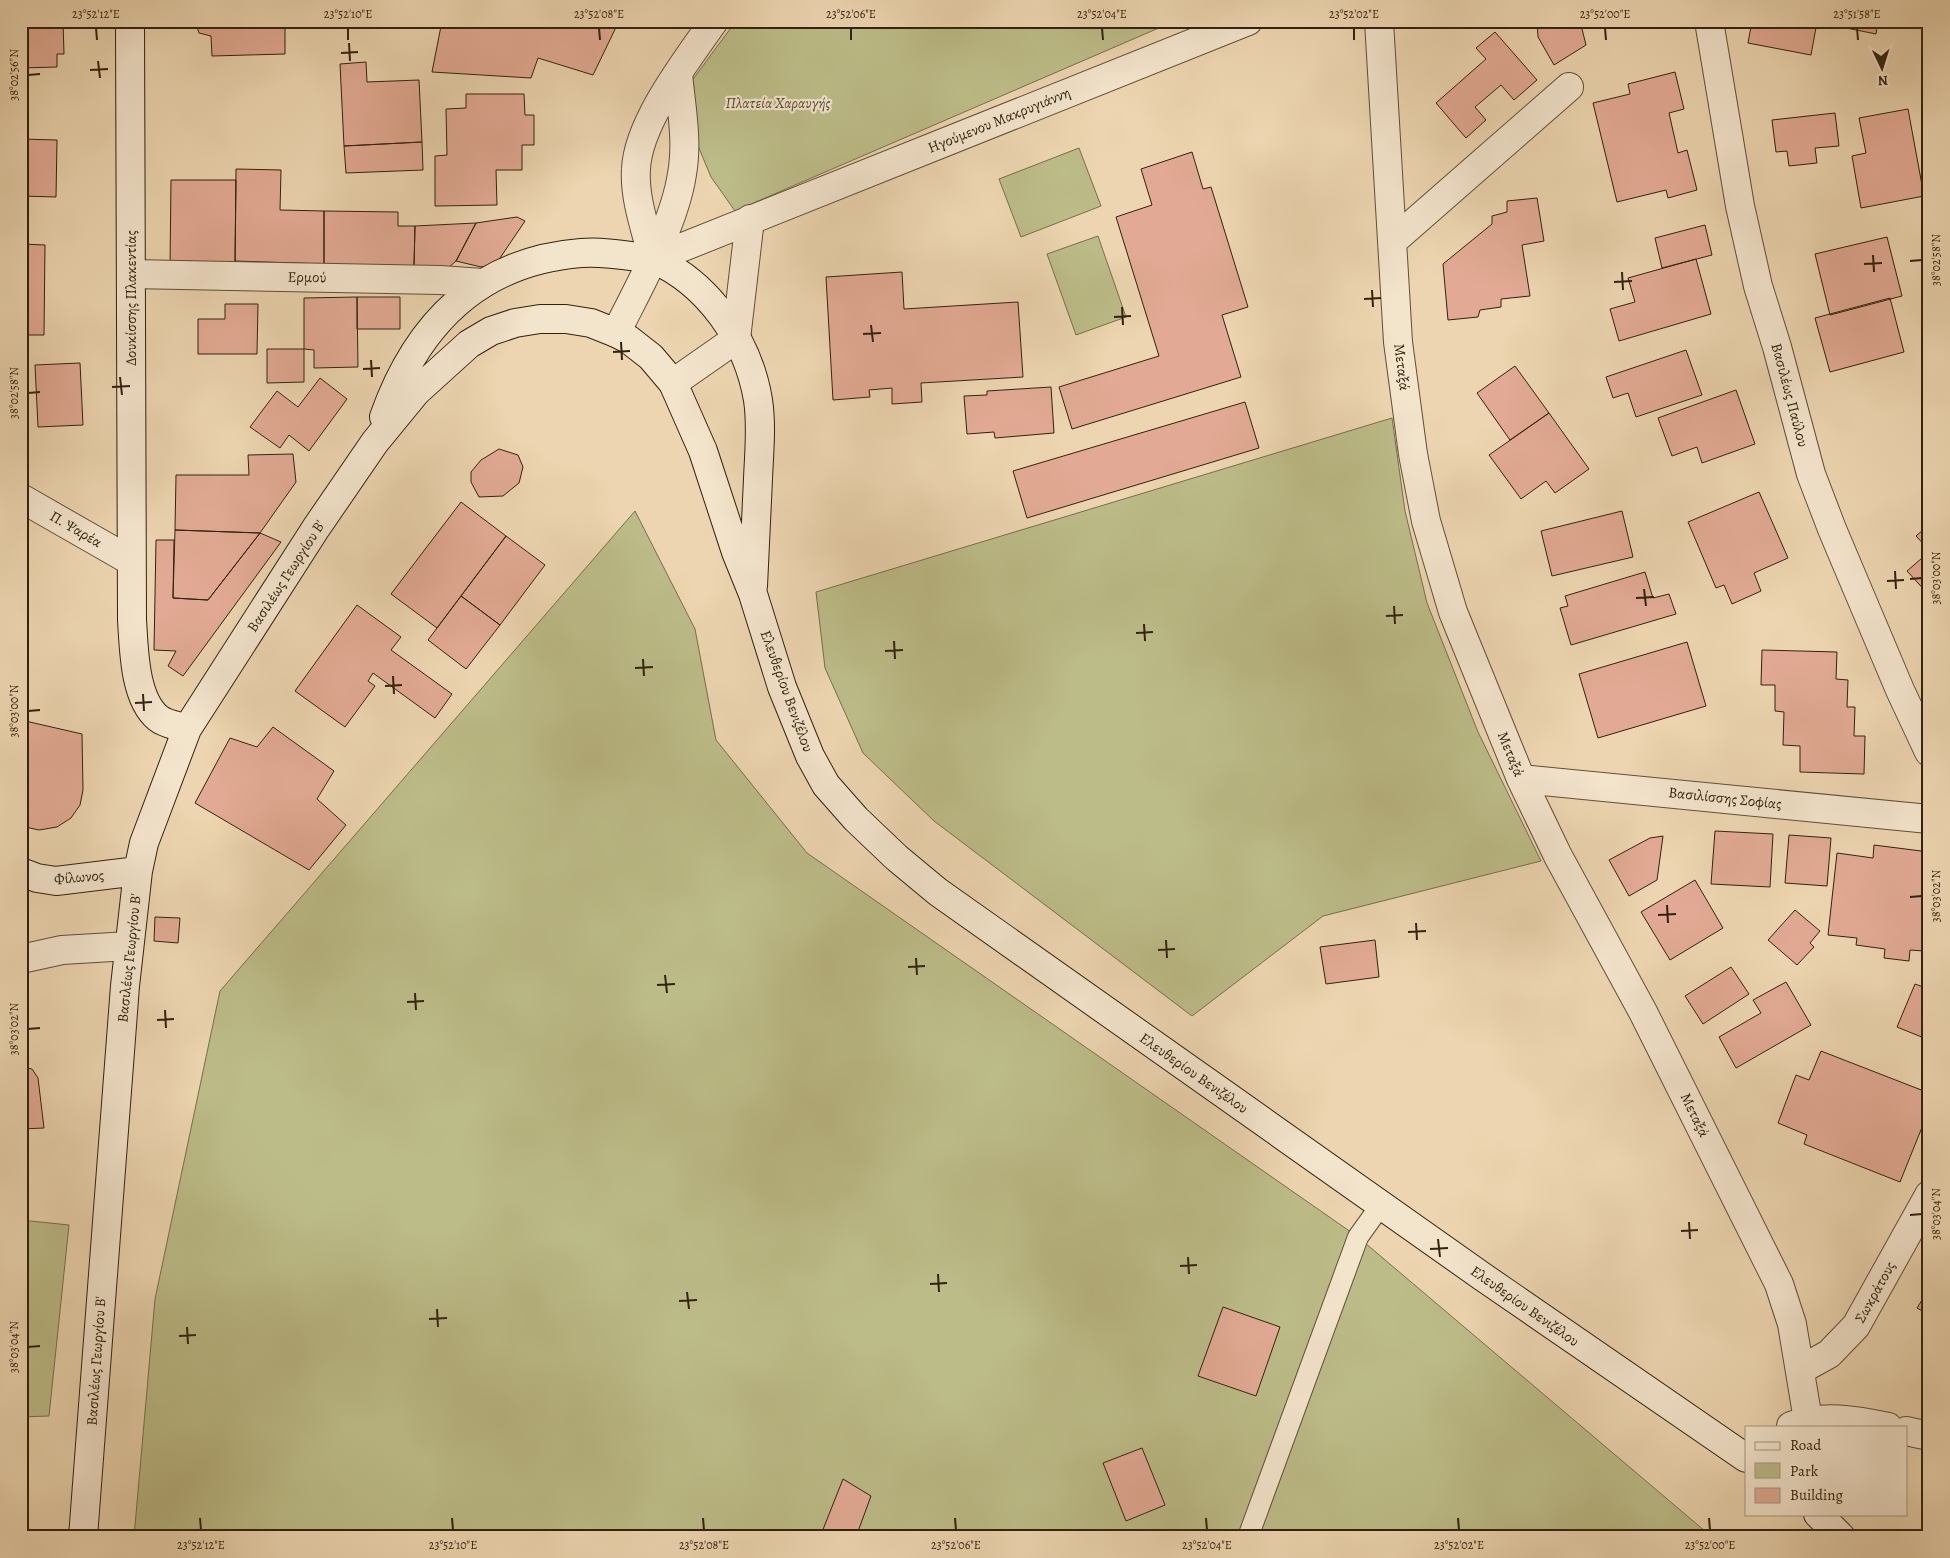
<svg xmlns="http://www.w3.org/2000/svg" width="1950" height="1558" font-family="Alegreya,serif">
<rect width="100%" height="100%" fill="#ecd5b0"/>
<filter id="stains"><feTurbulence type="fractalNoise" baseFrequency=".004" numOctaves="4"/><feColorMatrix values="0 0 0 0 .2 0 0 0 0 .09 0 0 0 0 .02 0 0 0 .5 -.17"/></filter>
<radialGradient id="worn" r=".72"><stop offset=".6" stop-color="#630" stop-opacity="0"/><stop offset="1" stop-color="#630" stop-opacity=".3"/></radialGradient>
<path fill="#bcbc88" stroke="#766f4c" d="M 736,21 L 1175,21 L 735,211 L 711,177 L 688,122 L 682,94 Z
M 1079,148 L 1101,206 L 1021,237 L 999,179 Z
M 1098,236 L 1126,317 L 1076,335 L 1047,254 Z
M 1392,418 L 1405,511 L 1427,603 L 1478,732 L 1541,861 L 1323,916 L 1192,1016 L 934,821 L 863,753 L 825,668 L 816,592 Z
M 635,511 L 695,629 L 716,740 L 807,853 L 1358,1237 L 1712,1537 L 134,1537 L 155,1299 L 220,991 Z
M 21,1220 L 69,1225 L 49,1416 L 21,1417 Z"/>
<path fill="#e2aa94" stroke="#31220f" d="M 44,21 L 63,21 L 64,54 L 57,54 L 57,67 L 21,68 L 21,25 L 44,24 Z
M 195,21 L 285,21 L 285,54 L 212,56 L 211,36 L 199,33 Z
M 442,21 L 560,21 L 574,26 L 576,21 L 619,21 L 593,75 L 538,58 L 531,78 L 432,72 Z
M 1537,21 L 1580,21 L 1586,45 L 1554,65 L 1538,37 Z
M 1752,21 L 1878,21 L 1876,34 L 1817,22 L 1811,55 L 1748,43 Z
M 1495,32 L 1537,80 L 1514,100 L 1501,85 L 1475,107 L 1486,120 L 1466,138 L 1436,103 L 1486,59 L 1476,48 Z
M 366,62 L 367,82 L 419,80 L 422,142 L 344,146 L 340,64 Z
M 1675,72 L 1684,109 L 1669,113 L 1678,153 L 1687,150 L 1697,190 L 1668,198 L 1666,190 L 1617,202 L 1593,103 L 1630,94 L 1628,84 Z
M 466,94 L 524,94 L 525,115 L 534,115 L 534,145 L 522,145 L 522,170 L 496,170 L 497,205 L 435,206 L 435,156 L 447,155 L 446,109 L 466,108 Z
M 1908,109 L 1924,196 L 1861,208 L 1852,156 L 1866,153 L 1859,118 Z
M 1835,113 L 1839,146 L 1815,148 L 1817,163 L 1789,166 L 1787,151 L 1776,152 L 1772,120 Z
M 21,139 L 57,140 L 56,197 L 21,196 Z
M 422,142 L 423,170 L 346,173 L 344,146 Z
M 1192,152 L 1203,189 L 1211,187 L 1248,307 L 1222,315 L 1241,377 L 1072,429 L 1059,387 L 1159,356 L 1116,217 L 1152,205 L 1141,169 Z
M 236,169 L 281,170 L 280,210 L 324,211 L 324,264 L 235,261 Z
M 171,180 L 236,180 L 235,267 L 170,267 Z
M 1537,198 L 1544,241 L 1522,245 L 1530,296 L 1501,299 L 1501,307 L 1480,310 L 1478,317 L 1448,320 L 1443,264 L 1492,224 L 1492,216 L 1507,212 L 1507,201 Z
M 324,211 L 398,212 L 398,226 L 415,226 L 414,266 L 324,264 Z
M 517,217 L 525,221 L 496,264 L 481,267 L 456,261 L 476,223 Z
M 476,223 L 456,261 L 447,269 L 414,266 L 415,226 Z
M 1705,225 L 1712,255 L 1662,268 L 1655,238 Z
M 1887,237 L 1902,296 L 1830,315 L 1815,254 Z
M 21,244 L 45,245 L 44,335 L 21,335 Z
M 1696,259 L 1711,314 L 1619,341 L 1610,309 L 1635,302 L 1628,278 Z
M 902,272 L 904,309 L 1018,302 L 1023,377 L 921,383 L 922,402 L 892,404 L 892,388 L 869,390 L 870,397 L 833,400 L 826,277 Z
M 357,297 L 400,297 L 400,329 L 357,329 Z
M 357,297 L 358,367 L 314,368 L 314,350 L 304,349 L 304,298 Z
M 1890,298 L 1904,352 L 1830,372 L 1815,318 Z
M 225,304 L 258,304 L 257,354 L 198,354 L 198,319 L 225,319 Z
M 267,349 L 304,349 L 304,382 L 267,383 Z
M 1686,350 L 1702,395 L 1636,417 L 1628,393 L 1613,398 L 1606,377 Z
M 80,363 L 83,425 L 38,427 L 35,365 Z
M 1515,366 L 1549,413 L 1510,440 L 1477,393 Z
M 320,378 L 347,399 L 309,451 L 289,435 L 280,448 L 250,427 L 277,391 L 298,407 Z
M 1051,387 L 1054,433 L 995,438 L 994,432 L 967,434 L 964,396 L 987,395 L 987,391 Z
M 1736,390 L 1755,444 L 1702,463 L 1697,447 L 1672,456 L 1658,418 Z
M 1245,402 L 1259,448 L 1027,518 L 1013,471 Z
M 1549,413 L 1589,469 L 1555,493 L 1546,481 L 1521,499 L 1489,455 Z
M 499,449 L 518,455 L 523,467 L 519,483 L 503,496 L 479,497 L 471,482 L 471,472 L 481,460 Z
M 293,454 L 296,482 L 260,533 L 175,530 L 176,475 L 249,475 L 248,455 Z
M 1759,492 L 1788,558 L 1754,573 L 1761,591 L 1732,604 L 1724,585 L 1716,588 L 1688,522 Z
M 461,502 L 506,536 L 437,628 L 391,594 Z
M 1622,511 L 1633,557 L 1552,576 L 1541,531 Z
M 1929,525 L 1929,550 L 1916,536 Z
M 175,530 L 260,533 L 208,600 L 173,598 Z
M 260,533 L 281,542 L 183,676 L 168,666 L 176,651 L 154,650 L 156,540 L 174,540 L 173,598 L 208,600 Z
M 506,536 L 545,565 L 500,625 L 461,596 Z
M 1929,552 L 1929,595 L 1907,571 Z
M 1645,572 L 1653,598 L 1669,594 L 1676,614 L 1571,645 L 1560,608 L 1568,606 L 1565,596 Z
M 461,596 L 500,625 L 466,669 L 428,640 Z
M 357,605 L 401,637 L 391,650 L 452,694 L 435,718 L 373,673 L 368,681 L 375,686 L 345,727 L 295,691 Z
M 1687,642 L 1706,706 L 1598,738 L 1579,674 Z
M 1762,650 L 1837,652 L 1836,679 L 1848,680 L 1847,707 L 1855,707 L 1854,736 L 1865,736 L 1864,774 L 1800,772 L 1800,746 L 1783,745 L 1784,712 L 1775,711 L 1775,685 L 1761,685 Z
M 21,720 L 82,734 L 83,790 L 80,805 L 71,818 L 57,827 L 39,830 L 21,826 Z
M 273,727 L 334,771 L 317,799 L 346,825 L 309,870 L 195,803 L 230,738 L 257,747 Z
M 1715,831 L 1773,834 L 1770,887 L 1711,884 Z
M 1789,835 L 1831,838 L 1827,886 L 1785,883 Z
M 1663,836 L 1657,880 L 1629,896 L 1609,860 L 1650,838 Z
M 1874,845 L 1929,852 L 1925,895 L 1929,896 L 1929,915 L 1924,951 L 1910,950 L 1909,961 L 1884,958 L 1885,949 L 1856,945 L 1857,938 L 1828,935 L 1837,853 L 1873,858 Z
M 1695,880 L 1723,928 L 1670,960 L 1641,912 Z
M 1795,910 L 1820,931 L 1810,943 L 1814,947 L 1797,965 L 1768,940 Z
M 155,917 L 180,918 L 178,943 L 154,941 Z
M 1375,940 L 1379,977 L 1326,984 L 1320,947 Z
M 1731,967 L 1749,994 L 1703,1024 L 1685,996 Z
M 1786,982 L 1811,1025 L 1736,1068 L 1719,1037 L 1761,1013 L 1753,1000 Z
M 1915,984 L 1929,989 L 1929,1040 L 1897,1027 Z
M 1821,1051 L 1929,1093 L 1929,1110 L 1900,1182 L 1804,1144 L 1807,1135 L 1778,1123 L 1796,1075 L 1809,1080 Z
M 21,1067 L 32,1069 L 38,1078 L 44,1128 L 21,1129 Z
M 1929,1289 L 1929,1315 L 1917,1308 Z
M 1223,1307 L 1280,1327 L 1256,1396 L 1198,1376 Z
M 1142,1448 L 1165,1505 L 1126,1521 L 1103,1463 Z
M 843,1479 L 871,1496 L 856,1537 L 820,1537 Z"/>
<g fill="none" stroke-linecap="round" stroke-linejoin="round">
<g stroke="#604f37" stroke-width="22">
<path id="service" d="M 1248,1537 L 1358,1237 L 1381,1205"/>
</g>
<g stroke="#604f37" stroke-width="30">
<path id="minor" d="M 1379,21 L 1398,342 L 1413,454 L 1426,521 L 1453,612 L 1521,779 L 1558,856 L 1643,1012 L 1779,1284 L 1792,1324 L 1808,1420
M 1709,21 L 1740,206 L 1758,286 L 1777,347 L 1811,474 L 1832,529 L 1900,690 L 1929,752
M 1393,241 L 1569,87
M 653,259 L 1248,21
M 653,259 C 646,230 634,199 636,169 C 638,122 687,60 714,21
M 131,274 L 440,280 L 483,283
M 616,333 C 639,286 674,226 682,174 C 688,141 681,106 678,74
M 673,383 L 736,339 L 750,219
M 21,498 L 131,561
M 1521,779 L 1929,819
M 21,959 L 62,950 L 129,946
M 1800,1370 L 1829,1354 L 1856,1326 L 1929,1195
M 1791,1426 C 1821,1414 1857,1420 1888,1427
M 1906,1431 L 1929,1436"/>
</g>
<g stroke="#31220f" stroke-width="30">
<path id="secondary" d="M 130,21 L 132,620 C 134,649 134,698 158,718 C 165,724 179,726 187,729
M 384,417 C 417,324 479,261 581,253 C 604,251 629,256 653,259 C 708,283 748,340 758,400 C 762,426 759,453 758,479 C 756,515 755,550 753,586
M 21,872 L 37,878 L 56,881 L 138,871
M 1818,1514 L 1841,1537
M 83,1537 L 125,986 L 138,871 L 144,843 L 187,729 L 316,528 L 375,442 L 416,392 L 469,344 L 491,331 L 515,323 L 540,319 L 566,319 L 591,323 L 616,333 L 628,339 L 651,357 L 673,383 L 703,451 L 736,552 L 753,594 L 782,687 L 810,756 L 826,785 L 856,819 L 897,858 L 938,892 L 1483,1277 L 1746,1458"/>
</g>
<use href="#service" stroke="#f3e4cc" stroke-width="20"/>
<use href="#minor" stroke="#f3e4cc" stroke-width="28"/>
<use href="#secondary" stroke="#f3e4cc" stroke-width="28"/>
</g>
<path fill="none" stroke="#31220f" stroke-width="2" d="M 96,28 L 97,40M 348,28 L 348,40M 599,28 L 600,40M 851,28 L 851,40M 1102,28 L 1103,40M 1354,28 L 1354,40M 1605,28 L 1606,40M 1857,28 L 1858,40M 349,43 L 350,61M 341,53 L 358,52M 98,61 L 100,78M 90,70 L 108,69M 28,75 L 40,74M 1873,255 L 1874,272M 1910,261 L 1922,260M 1864,264 L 1882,263M 1622,272 L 1623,290M 1614,282 L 1632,281M 1372,290 L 1373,307M 1364,299 L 1381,298M 1122,307 L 1123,325M 1114,317 L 1131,316M 871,325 L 873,342M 863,334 L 881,333M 621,342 L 622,360M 613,352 L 630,351M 371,360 L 372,377M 363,369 L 380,368M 120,377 L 122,395M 112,387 L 130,386M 28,393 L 40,392M 1895,571 L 1896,589M 1910,579 L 1922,578M 1887,581 L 1904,580M 1644,589 L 1646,606M 1636,598 L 1654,597M 1394,606 L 1395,624M 1386,616 L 1403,615M 1144,624 L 1145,641M 1136,633 L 1153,632M 894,641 L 895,659M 885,651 L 903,650M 643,659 L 644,676M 635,668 L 653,667M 393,676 L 394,694M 385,686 L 402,685M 143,694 L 144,711M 135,703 L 152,702M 28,711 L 40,710M 1910,897 L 1922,896M 1667,905 L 1668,923M 1658,915 L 1676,914M 1416,923 L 1417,940M 1408,932 L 1426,931M 1166,940 L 1167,958M 1158,950 L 1175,949M 916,958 L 917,975M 908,967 L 925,966M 665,975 L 667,993M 657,985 L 675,984M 415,993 L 416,1010M 407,1002 L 424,1001M 165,1010 L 166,1028M 157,1020 L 174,1019M 28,1029 L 40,1028M 1910,1215 L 1922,1214M 1689,1222 L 1690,1239M 1681,1231 L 1698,1230M 1438,1239 L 1440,1257M 1430,1249 L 1448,1248M 1188,1257 L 1189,1274M 1180,1266 L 1197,1265M 938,1274 L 939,1292M 930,1284 L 947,1283M 687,1292 L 689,1309M 679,1301 L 697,1300M 437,1309 L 438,1327M 429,1319 L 447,1318M 187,1327 L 188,1344M 179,1336 L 196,1335M 28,1347 L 40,1346M 200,1518 L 201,1530M 452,1518 L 453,1530M 703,1518 L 704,1530M 955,1518 L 956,1530M 1206,1518 L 1207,1530M 1458,1518 L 1459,1530M 1709,1518 L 1710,1530"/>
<g text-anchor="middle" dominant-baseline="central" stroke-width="4.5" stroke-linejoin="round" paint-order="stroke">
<g font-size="15" font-style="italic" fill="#54482d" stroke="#f3e4cc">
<text x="778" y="103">Πλατεία Χαραυγής</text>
</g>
<g font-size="15" fill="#31220f" stroke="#f3e4cc">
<text transform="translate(999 120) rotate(-22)">Ηγούμενου Μακρυγιάννη</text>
<text transform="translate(307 277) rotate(1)">Ερμού</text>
<text transform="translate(131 298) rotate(-90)">Δουκίσσης Πλακεντίας</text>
<text transform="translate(1402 367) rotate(83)">Μεταξά</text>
<text transform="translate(1790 395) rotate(75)">Βασιλέως Παύλου</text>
<text transform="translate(76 529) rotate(30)">Π. Ψαρέα</text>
<text transform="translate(286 576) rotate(-57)">Βασιλέως Γεωργίου Β'</text>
<text transform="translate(787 691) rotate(70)">Ελευθερίου Βενιζέλου</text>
<text transform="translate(1511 754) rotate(68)">Μεταξά</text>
<text transform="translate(1725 798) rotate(6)">Βασιλίσσης Σοφίας</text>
<text transform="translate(79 877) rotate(-5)">Φίλωνος</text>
<text transform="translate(129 958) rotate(-84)">Βασιλέως Γεωργίου Β'</text>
<text transform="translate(1194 1073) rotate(35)">Ελευθερίου Βενιζέλου</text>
<text transform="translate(1695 1115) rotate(64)">Μεταξά</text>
<text transform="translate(1875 1292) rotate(-61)">Σωκράτους</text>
<text transform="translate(1525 1306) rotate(35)">Ελευθερίου Βενιζέλου</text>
<text transform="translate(96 1361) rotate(-86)">Βασιλέως Γεωργίου Β'</text>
</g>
</g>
<rect width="1950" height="1558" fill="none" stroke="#ecd5b0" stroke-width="55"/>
<rect x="1745" y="1426" width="162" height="90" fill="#f3e4cc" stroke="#a59680"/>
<rect x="1755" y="1442" width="25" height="8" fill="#f3e4cc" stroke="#a59680"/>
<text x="1790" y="1450" font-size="15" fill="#31220f">Road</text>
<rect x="1755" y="1463" width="25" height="15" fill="#bcbc88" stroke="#a59680"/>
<text x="1790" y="1476" font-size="15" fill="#31220f">Park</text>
<rect x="1755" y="1488" width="25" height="15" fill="#e2aa94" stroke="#a59680"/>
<text x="1790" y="1500" font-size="15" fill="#31220f">Building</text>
<g transform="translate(1882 68) rotate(176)" stroke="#f3e4cc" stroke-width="4" paint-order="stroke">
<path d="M0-4L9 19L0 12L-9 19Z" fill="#31220f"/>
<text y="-8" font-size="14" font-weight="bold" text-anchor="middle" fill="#31220f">N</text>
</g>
<rect x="28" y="28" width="1894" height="1502" fill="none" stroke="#31220f" stroke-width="2"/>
<g font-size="12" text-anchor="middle" fill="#31220f">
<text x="96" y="18">23°52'12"E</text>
<text x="348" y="18">23°52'10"E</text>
<text x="599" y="18">23°52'08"E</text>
<text x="851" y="18">23°52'06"E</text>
<text x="1102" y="18">23°52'04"E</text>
<text x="1354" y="18">23°52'02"E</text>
<text x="1605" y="18">23°52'00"E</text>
<text x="1857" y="18">23°51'58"E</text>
<text transform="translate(14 75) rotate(-90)" y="4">38°02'56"N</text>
<text transform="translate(1936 260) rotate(-90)" y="4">38°02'58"N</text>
<text transform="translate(14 393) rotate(-90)" y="4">38°02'58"N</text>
<text transform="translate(1936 578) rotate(-90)" y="4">38°03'00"N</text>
<text transform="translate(14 711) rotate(-90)" y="4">38°03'00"N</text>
<text transform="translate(1936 896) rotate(-90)" y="4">38°03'02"N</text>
<text transform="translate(14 1029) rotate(-90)" y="4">38°03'02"N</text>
<text transform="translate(1936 1214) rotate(-90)" y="4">38°03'04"N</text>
<text transform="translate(14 1347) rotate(-90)" y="4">38°03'04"N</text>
<text x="201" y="1549">23°52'12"E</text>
<text x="453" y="1549">23°52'10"E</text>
<text x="704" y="1549">23°52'08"E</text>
<text x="956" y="1549">23°52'06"E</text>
<text x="1207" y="1549">23°52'04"E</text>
<text x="1459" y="1549">23°52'02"E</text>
<text x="1710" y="1549">23°52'00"E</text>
</g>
<rect width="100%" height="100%" filter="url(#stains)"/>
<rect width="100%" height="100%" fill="url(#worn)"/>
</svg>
